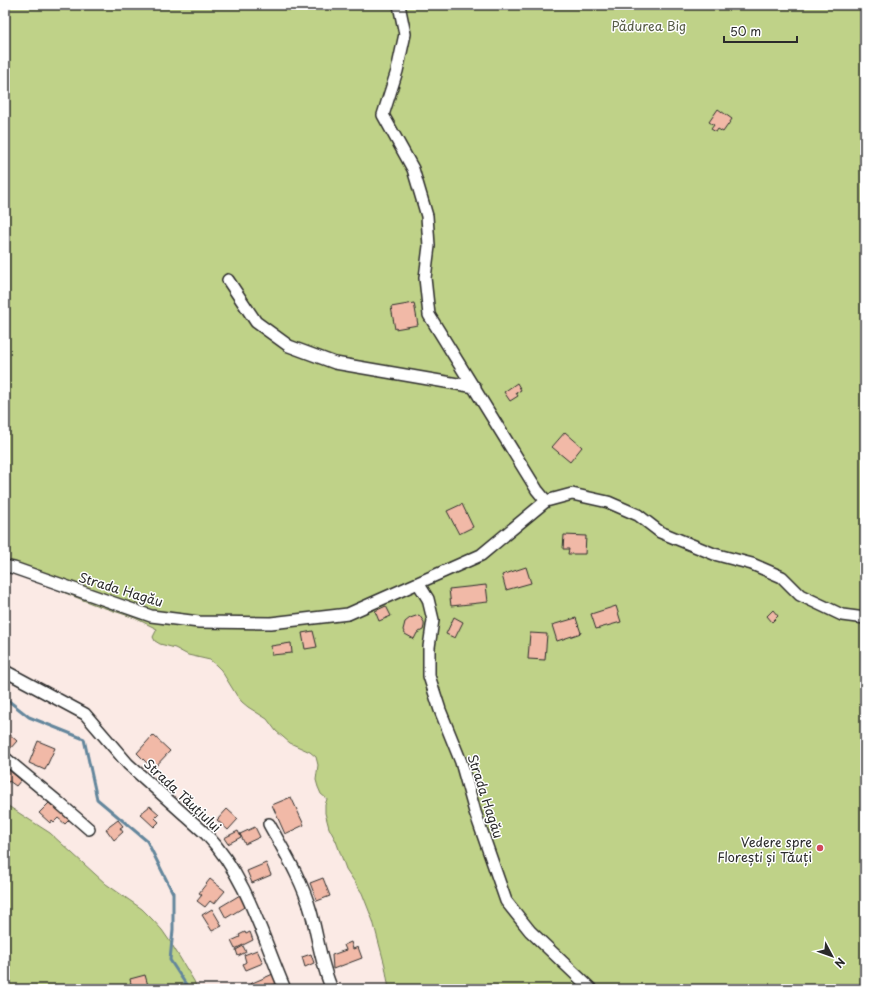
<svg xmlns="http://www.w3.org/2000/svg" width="870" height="994" font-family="'Playpen Sans',sans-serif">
<rect width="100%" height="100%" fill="#fbeae5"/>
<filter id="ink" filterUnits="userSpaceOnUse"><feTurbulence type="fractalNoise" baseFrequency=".025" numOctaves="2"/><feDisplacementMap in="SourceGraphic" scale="8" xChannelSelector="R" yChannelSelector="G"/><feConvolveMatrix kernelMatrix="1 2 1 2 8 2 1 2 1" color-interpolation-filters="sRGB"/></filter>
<g filter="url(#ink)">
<path fill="#bfd288" stroke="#757e5a" d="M 5,5 L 865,5 L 865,989 L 389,989 L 385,966 L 373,921 L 362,893 L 346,869 L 336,841 L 329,828 L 325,813 L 325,805 L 327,799 L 321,794 L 318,787 L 316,780 L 318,765 L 316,757 L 310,752 L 290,743 L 276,731 L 267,719 L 248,707 L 242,702 L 237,696 L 221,670 L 216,665 L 210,660 L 188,655 L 175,648 L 160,644 L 155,641 L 153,637 L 157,629 L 135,618 L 93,604 L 38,582 L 5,558 Z
M 5,804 L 50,833 L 106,884 L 142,909 L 152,919 L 162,930 L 171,943 L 194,981 L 197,989 L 5,989 Z"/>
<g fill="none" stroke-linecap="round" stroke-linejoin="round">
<path stroke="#64869c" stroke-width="3" d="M 5,698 L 29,717 L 84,739 L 97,799 L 147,841 L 173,893 L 173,930 L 170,960 L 189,989"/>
</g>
<path fill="#f1b9a7" stroke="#2b2b2b" d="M 718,109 L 732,119 L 723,132 L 718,129 L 716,132 L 711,129 L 714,125 L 709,122 Z
M 414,303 L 418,325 L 395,329 L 391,307 Z
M 517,383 L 521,390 L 516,393 L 518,396 L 510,401 L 504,392 Z
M 565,432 L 582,447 L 570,462 L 552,447 Z
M 462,504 L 473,527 L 459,534 L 447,511 Z
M 564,535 L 586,536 L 585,554 L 568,554 L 569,549 L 563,549 Z
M 526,567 L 531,583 L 506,590 L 502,575 Z
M 486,585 L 488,602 L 451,606 L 449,589 Z
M 386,606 L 391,616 L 379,621 L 375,611 Z
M 616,606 L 621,622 L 596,629 L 591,614 Z
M 773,610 L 778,616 L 772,622 L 767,616 Z
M 419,615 L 424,622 L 424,626 L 423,630 L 417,633 L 414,639 L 405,634 L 403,630 L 405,622 L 410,618 Z
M 454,617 L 463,622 L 455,638 L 446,634 Z
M 576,618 L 581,633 L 557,641 L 552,625 Z
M 313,631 L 317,647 L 305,649 L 302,633 Z
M 530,633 L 547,634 L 545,660 L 528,659 Z
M 291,643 L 292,653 L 272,655 L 271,646 Z
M 7,732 L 17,741 L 9,750 L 5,746 L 5,734 Z
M 153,735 L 170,751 L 153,769 L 137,753 Z
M 38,741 L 55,748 L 45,770 L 29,763 Z
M 5,767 L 21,780 L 16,786 L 9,781 L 5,786 Z
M 291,797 L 304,825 L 285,834 L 272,805 Z
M 49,803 L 52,806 L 55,803 L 72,817 L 65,824 L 58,818 L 54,822 L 52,820 L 50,823 L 39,813 Z
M 150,806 L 159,814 L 155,818 L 159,822 L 154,827 L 140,814 Z
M 227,809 L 238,819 L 228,830 L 217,820 Z
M 118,820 L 123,826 L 120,828 L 123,832 L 114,840 L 106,829 Z
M 255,827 L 260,837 L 245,844 L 240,834 Z
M 238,831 L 241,837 L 228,844 L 224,838 Z
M 266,863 L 271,875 L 252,883 L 247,871 Z
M 323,878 L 330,896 L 317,901 L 310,883 Z
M 210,879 L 225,891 L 214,904 L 210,901 L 205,907 L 197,901 L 202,895 L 199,893 Z
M 240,895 L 246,906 L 226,918 L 220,907 Z
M 212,909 L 222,926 L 212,931 L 202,915 Z
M 245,932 L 246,934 L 250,932 L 253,940 L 235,949 L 231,941 L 240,937 L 239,935 Z
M 351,942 L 353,949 L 358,947 L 362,958 L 333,969 L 332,955 L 346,950 L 344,945 Z
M 243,946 L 246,952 L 238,956 L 236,950 Z
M 257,950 L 263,963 L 246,970 L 243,964 L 246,962 L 244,955 Z
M 311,954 L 314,963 L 305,967 L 302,957 Z
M 273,974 L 277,983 L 265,989 L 252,989 L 250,984 Z
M 145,975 L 149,989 L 132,989 L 130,979 Z"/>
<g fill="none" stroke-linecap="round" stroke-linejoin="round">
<g stroke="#2b2b2b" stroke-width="14">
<path id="minor" d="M 399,5 L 405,34 L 397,71 L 383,115 L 413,169 L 427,216 L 429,246 L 425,278 L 429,315 L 537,490 L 546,501
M 228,280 L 256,322 L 289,346 L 335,363 L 475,387
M 5,566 L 14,568 L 151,616 L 199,622 L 271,623 L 348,614 L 481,555 L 546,501 L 572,494 L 608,502 L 638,515 L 660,532 L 714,554 L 752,564 L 782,577 L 800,595 L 842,615 L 865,618
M 418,583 L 428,599 L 433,620 L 429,647 L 429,676 L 440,710 L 461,762 L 475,812 L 506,901 L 530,931 L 591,989
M 5,671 L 85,714 L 128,764 L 206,834 C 247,877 262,936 285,989
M 5,758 L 58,802 L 89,829
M 269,824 C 285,853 302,880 311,912 C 318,938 321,965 332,989"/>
</g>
<use href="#minor" stroke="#fff" stroke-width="11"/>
</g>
</g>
<circle fill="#d1495b" stroke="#fff" stroke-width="1.5" cx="820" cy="848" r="4"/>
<g text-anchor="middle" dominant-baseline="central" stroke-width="3" stroke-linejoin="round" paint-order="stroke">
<g font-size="13" fill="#575d47" stroke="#fff">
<text x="649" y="25">Pădurea Big</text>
</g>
<g font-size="13" fill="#2b2b2b" stroke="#fff">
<text transform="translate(121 589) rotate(17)">Strada Hagău</text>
<text transform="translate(183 795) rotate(43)">Strada Tăuțiului</text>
<text transform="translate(486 796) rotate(72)">Strada Hagău</text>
</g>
<g font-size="13" fill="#2b2b2b" stroke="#fff" text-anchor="end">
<text x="812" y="841">Vedere spre<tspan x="812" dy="15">Florești și Tăuți</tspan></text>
</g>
</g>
<rect width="870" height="994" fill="none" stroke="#fff" stroke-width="20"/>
<rect x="10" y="10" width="850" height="974" fill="none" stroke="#2b2b2b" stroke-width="1.5" filter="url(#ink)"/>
<g transform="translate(832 956) rotate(131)" stroke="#ffffff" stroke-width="3" paint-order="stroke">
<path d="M0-3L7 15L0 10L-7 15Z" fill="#2b2b2b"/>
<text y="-6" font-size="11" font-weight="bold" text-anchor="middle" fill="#2b2b2b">N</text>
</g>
<path d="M724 36v6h73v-6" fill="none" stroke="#2b2b2b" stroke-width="2"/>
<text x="730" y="36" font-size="12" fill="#2b2b2b" stroke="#ffffff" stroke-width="3" paint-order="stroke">50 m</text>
</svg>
